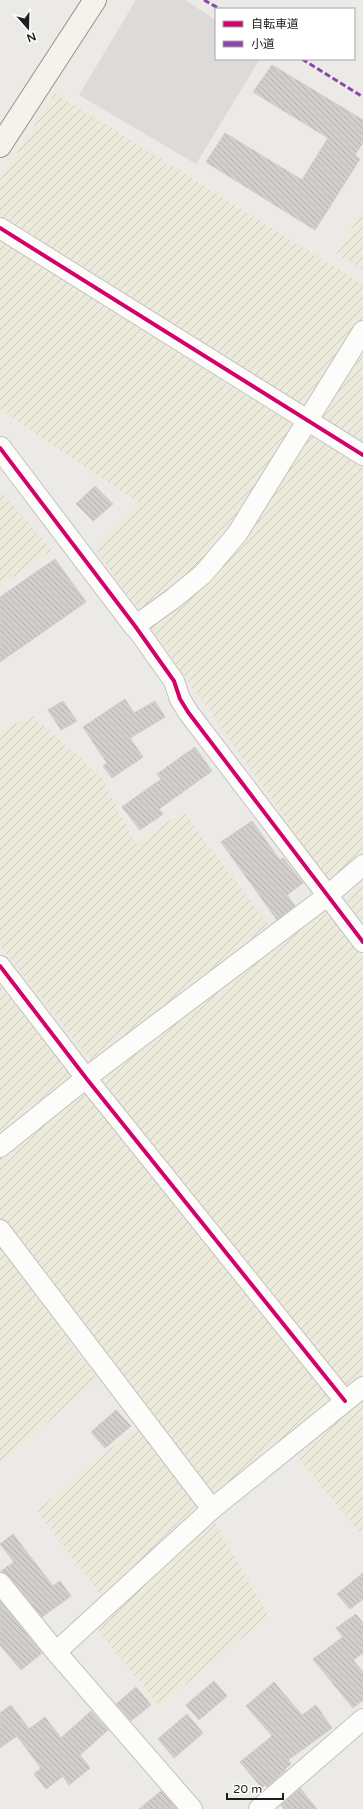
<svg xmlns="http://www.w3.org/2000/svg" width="363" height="1809" font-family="'Varela Round','Noto Sans JP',sans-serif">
<defs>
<pattern id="farmland-furrows" width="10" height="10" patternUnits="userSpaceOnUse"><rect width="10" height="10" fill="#ecebdb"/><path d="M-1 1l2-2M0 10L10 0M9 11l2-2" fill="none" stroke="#cac9bc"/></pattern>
<pattern id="building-back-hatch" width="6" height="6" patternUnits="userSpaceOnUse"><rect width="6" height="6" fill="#d1cecc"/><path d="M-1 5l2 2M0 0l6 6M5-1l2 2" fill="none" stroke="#b3b0af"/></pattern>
</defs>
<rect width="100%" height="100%" fill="#eceae7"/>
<path fill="url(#farmland-furrows)" d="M 55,93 L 363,285 L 363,444 L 0,217 L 0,180 Z
M 363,211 L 363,270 L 336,253 Z
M 0,241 L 363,466 L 363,852 L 329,881 L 95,549 L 138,503 L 0,409 Z
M 0,490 L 52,550 L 0,586 Z
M 32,715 L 102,778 L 136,844 L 183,811 L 269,925 L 91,1061 L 0,946 L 0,732 Z
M 363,884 L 363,922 L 346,899 Z
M 325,911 L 363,958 L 363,1377 L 346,1390 L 102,1079 Z
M 0,985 L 71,1076 L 0,1131 Z
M 86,1090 L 333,1400 L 213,1497 L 0,1217 L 0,1159 Z
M 0,1247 L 98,1380 L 0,1462 Z
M 363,1402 L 363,1534 L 362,1535 L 295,1455 Z
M 138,1426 L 202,1509 L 102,1597 L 37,1511 Z
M 215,1523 L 269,1616 L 159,1706 L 96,1628 Z"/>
<path fill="#dcdbda" d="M 136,0 L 185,0 L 216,20 L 216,59 L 260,59 L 196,164 L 79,95 Z"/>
<path fill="url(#building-back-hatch)" stroke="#cfccc9" d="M 272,65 L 363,120 L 363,142 L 355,155 L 360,159 L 315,230 L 206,162 L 225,133 L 302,180 L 328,138 L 253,92 Z
M 95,486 L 113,504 L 93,521 L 76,504 Z
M 55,559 L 86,602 L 0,662 L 0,597 Z
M 125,699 L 134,713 L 155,701 L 165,717 L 130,738 L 143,757 L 112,778 L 103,766 L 107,763 L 83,727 Z
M 63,701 L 77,721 L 61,730 L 48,710 Z
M 195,747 L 212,771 L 159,809 L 163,814 L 140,830 L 122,807 L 161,779 L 157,774 Z
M 252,821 L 280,860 L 283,858 L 303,883 L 287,895 L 295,906 L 277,920 L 221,842 Z
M 116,1410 L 131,1426 L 105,1448 L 91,1432 Z
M 13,1534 L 53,1586 L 60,1581 L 71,1596 L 42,1617 L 9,1576 L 1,1571 L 14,1562 L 0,1544 Z
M 363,1573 L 363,1599 L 350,1609 L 337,1594 Z
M 0,1601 L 42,1653 L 21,1670 L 0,1645 Z
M 356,1614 L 363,1623 L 363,1653 L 353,1660 L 363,1672 L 363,1700 L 353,1708 L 313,1659 L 343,1637 L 336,1628 Z
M 214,1681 L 227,1696 L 199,1720 L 186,1705 Z
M 274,1682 L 302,1715 L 316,1705 L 332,1728 L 288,1760 L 291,1764 L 285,1769 L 286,1770 L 267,1787 L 265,1785 L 262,1788 L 240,1762 L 272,1736 L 246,1706 Z
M 136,1687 L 151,1705 L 131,1721 L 116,1704 Z
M 11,1705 L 29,1729 L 45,1717 L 61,1738 L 91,1711 L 108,1730 L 80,1755 L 90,1768 L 69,1785 L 63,1776 L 46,1789 L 34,1774 L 41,1768 L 17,1736 L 0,1748 L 0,1713 Z
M 187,1714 L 203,1733 L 174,1758 L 158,1739 Z
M 300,1788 L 317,1809 L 284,1809 L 281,1805 Z
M 161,1791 L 177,1809 L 139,1809 Z"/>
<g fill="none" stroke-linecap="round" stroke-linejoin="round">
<g stroke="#c3c2c1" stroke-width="22">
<path id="minor" d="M 0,228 L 363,455
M 363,331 L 237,534 L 203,574 L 174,598 L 135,626 L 174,681 L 180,699 L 188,712 L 363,942
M 0,966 L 86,1078 L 345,1401
M 0,1147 L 86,1078 L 327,896 L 363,865
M 0,1230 L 212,1509
M 0,1583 L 56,1652 L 192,1809
M 56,1652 L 212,1509 L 363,1387
M 259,1809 L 363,1719"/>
</g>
<g stroke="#c3c2c1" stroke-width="24">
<path id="tertiary" d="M 0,448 L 135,626"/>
</g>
<g stroke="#959481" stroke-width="24">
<path id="secondary" d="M 0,146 L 95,0"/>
</g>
<use href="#minor" stroke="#fcfcfb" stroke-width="20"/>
<use href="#tertiary" stroke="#fcfcfb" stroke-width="22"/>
<use href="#secondary" stroke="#f3f2eb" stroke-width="22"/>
<path stroke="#8e44ad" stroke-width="3" stroke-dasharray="6 3" stroke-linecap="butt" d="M 204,0 L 220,9
M 302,59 L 363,97"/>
<g stroke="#fff" stroke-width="6">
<path id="cycleway" d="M 0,228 L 363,455
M 0,448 L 135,626 L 174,681 L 180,699 L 188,712 L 363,942
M 0,966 L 86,1078 L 345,1401"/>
</g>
<use href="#cycleway" stroke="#d6006c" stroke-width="4"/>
</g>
<rect x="215" y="8" width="140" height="52" fill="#ffffff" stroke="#a5a5a5"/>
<rect x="223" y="21" width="20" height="6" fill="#d6006c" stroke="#a5a5a5"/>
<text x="251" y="28" font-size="12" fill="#1e1e1e">自転車道</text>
<rect x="223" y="41" width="20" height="6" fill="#8e44ad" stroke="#a5a5a5"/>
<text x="251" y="48" font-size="12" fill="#1e1e1e">小道</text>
<g transform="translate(28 28) rotate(160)" stroke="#ffffff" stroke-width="3" paint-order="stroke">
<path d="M0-3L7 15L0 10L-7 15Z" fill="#1e1e1e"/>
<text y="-6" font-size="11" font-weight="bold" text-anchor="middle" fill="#1e1e1e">N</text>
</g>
<path d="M227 1793v6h56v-6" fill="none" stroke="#1e1e1e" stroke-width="2"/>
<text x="233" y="1793" font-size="12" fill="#1e1e1e" stroke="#ffffff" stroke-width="3" paint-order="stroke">20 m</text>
</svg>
